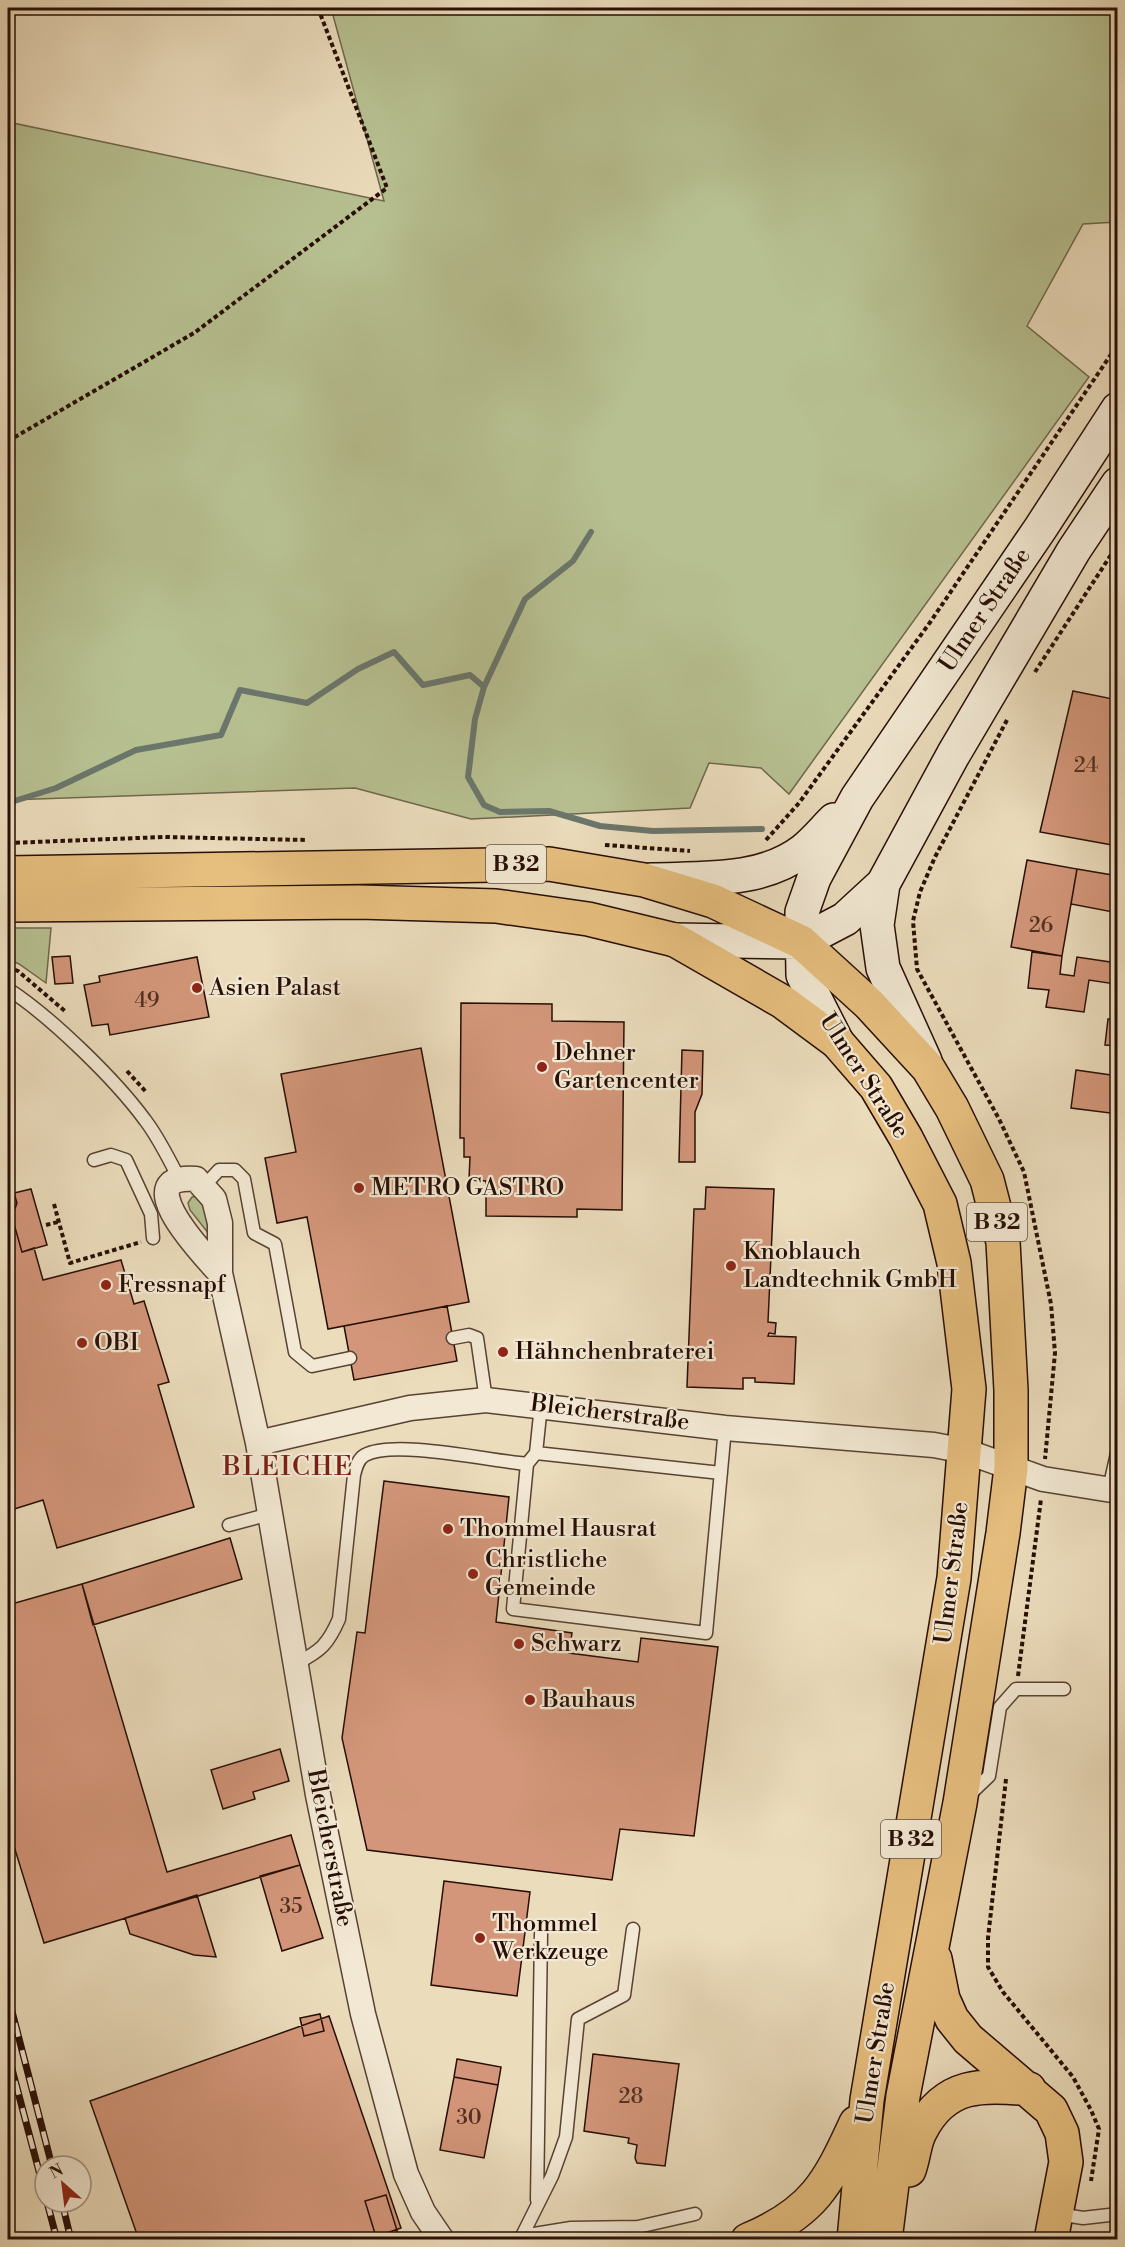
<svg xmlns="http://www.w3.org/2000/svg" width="1125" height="2247" font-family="'Libre Bodoni',serif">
<rect width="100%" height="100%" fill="#ebdcbc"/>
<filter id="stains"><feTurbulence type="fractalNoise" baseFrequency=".00333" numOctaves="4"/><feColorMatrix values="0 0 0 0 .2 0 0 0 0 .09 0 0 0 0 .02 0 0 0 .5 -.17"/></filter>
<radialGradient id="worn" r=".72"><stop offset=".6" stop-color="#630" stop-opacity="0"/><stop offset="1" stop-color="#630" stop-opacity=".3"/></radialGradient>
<path fill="#b7c091" stroke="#6f674b" stroke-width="1.5" d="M 331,8 L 1117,8 L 1117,222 L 1083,224 L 1027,326 L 1089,377 L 789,794 L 761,768 L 709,763 L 690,808 L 471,819 L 355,788 L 8,800 L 8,122 L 384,201 Z
M 8,928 L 51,928 L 46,983 L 19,964 L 8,959 Z
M 199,1196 L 205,1206 L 209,1234 L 190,1210 L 188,1203 L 192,1197 Z"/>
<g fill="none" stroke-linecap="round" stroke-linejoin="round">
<path stroke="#6b766c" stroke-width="6" d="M 484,687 L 525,599 L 573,561 L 591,532
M 8,803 L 56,788 L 136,750 L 221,735 L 240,690 L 307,703 L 358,669 L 394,652 L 423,685 L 470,675 L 484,687 L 475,719 L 468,777 L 484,805 L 500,812 L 549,811 L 600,826 L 653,831 L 762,829"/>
</g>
<path fill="#d3967a" stroke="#270e05" stroke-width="1.5" d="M 1073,691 L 1118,700 L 1118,846 L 1040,832 Z
M 1027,860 L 1077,869 L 1062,956 L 1011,947 Z
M 1077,869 L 1118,876 L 1118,908 L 1113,912 L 1071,904 Z
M 1032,952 L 1062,956 L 1060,974 L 1074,976 L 1077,957 L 1117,963 L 1115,984 L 1089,980 L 1084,1012 L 1046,1007 L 1049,990 L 1028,988 Z
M 70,956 L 73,983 L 55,984 L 52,957 Z
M 197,957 L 209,1017 L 110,1035 L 108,1024 L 92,1026 L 84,985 L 100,982 L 99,976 Z
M 461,1003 L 552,1004 L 552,1021 L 624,1022 L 622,1210 L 577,1209 L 577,1217 L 486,1216 L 486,1181 L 469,1180 L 470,1157 L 464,1157 L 464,1138 L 460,1138 Z
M 1108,1019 L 1118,1020 L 1118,1046 L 1105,1045 Z
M 421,1048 L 469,1302 L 328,1329 L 307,1217 L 277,1223 L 265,1158 L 296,1152 L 281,1074 Z
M 682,1050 L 703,1051 L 702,1094 L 695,1112 L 695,1162 L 679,1162 Z
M 1076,1070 L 1118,1076 L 1118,1114 L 1071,1108 Z
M 706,1187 L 774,1189 L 768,1322 L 776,1323 L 775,1334 L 769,1333 L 768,1336 L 796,1337 L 794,1384 L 755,1382 L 755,1378 L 743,1378 L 743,1389 L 687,1387 L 694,1209 L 705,1209 Z
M 31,1189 L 47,1245 L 22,1252 L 12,1217 L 17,1203 L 14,1193 Z
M 14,1193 L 17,1203 L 12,1217 L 22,1252 L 34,1248 L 43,1280 L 121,1260 L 134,1304 L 144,1301 L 169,1382 L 158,1385 L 194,1507 L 57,1548 L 43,1500 L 8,1511 L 8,1195 Z
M 447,1306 L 457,1361 L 354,1380 L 344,1326 Z
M 384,1481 L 509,1497 L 496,1622 L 572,1633 L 569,1653 L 638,1662 L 641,1638 L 718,1647 L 694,1836 L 620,1829 L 612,1880 L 367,1850 L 342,1738 L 357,1632 L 365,1633 Z
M 230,1538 L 242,1579 L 93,1625 L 82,1584 Z
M 82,1584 L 167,1872 L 291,1835 L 300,1865 L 44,1943 L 8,1827 L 8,1605 Z
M 280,1749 L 289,1781 L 253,1792 L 255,1799 L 223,1809 L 211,1770 Z
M 300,1865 L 323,1938 L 282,1951 L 260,1876 Z
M 444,1881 L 530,1892 L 517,1996 L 431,1985 Z
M 197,1895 L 216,1957 L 194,1955 L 130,1934 L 125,1918 Z
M 320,2014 L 324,2031 L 304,2036 L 300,2018 Z
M 329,2016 L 401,2228 L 366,2240 L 139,2240 L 90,2101 Z
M 593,2054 L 679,2064 L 665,2166 L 637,2163 L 635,2158 L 637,2145 L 628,2143 L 629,2138 L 584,2131 Z
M 457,2059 L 501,2067 L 498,2085 L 454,2077 Z
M 454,2077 L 498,2085 L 484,2158 L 440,2150 Z
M 386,2195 L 400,2240 L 377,2240 L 365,2201 Z"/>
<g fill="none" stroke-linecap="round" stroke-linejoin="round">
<g stroke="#584233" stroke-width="15">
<path id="lane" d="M 8,989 C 50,1016 115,1079 145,1120 C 159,1138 169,1160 180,1180
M 94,1160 L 111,1155 L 126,1160 L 151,1214 L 153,1238
M 205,1185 L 219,1170 L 235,1170 L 244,1179 L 254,1233 L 275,1244 L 295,1352 L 312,1366 L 350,1358
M 453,1338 L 469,1335 L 477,1338 L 486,1400
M 541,1405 L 536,1453 L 527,1464 L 513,1609 L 706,1633 L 725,1428
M 536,1453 L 721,1473
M 1109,1489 L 1118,1449
M 229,1525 L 270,1514
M 297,1663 C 321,1651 328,1644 339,1619 L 354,1475 C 356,1467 358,1459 365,1455 C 394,1439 491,1461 527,1464
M 968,1796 L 989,1776 L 1000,1707 L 1016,1689 L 1064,1689
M 537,2200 L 541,1934
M 1058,2214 L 1083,2218 L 1118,2214
M 522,2236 L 571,2228 L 638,2227 L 695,2214
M 517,2240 L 522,2236 L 552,2176 L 566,2137 L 578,2019 L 624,1995 L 633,1929"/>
</g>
<g stroke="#584233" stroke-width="27">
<path id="street" d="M 220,1273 C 206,1257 124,1173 196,1179 L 214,1199 L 220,1223 L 220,1273 L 258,1443
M 442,2240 L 423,2212 L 406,2174 L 363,2014 L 318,1795 L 258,1443 L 410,1408 L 486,1400 L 725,1428 L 934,1445 L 965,1451 L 1043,1479 L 1118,1491"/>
</g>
<g stroke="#270e05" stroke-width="36">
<path id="secondary" d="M 651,880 C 703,878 761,883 804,850 C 815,841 824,830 834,820
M 883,884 L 877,925 L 883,968 L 925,1061
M 675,940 L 801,942 L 845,919 L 883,884 L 953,755 L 1074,550 L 1118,484
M 837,1042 L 803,975 L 802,912 L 814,878 L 857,798 L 1040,529 L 1118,409"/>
</g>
<g stroke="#270e05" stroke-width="36">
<path id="primary" d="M 8,873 L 549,864 L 644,880 L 713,901 L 801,942 L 869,1004 L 928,1068 L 952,1108 L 987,1180 L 1003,1242 L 1011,1390 L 1011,1468 L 1003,1533 L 960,1803 L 903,2096 L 885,2240
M 8,905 L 359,902 L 496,906 L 588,919 L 675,940 L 783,1002 L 837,1042 L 876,1087 L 906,1138 L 940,1204 L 954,1263 L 969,1389 L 954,1578 L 867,2100 L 854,2240
M 935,1959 L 943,1999 L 952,2019 L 968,2039 L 1051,2110 L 1062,2133 L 1066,2162 L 1051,2240
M 909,2170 C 914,2157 914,2142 921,2130 C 945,2083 983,2084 1029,2089
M 748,2240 C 813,2213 828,2184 856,2123"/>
</g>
<path stroke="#270e05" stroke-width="4" stroke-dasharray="4.5 3" stroke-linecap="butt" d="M 8,441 L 194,333 L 387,188 L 318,8
M 1035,672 L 1118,544
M 1007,720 L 935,857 L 920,892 L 913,921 L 917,969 L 999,1119 L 1024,1172 L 1051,1304 L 1055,1353 L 1045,1459
M 766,840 L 799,803 L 931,621 L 1118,344
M 8,843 L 164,837 L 307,840
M 605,845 L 690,851
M 8,967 L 18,971 L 66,1012
M 127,1071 L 147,1093
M 54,1204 L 70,1263 L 141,1242
M 46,1225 L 58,1222
M 1018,1676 L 1041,1499
M 1006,1779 L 988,1938 L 988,1967 L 1003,1992 L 1073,2077 L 1091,2110 L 1099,2129 L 1091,2181"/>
<use href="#lane" stroke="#f2e8d3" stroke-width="12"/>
<use href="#street" stroke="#f2e8d3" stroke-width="24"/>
<use href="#secondary" stroke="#f2e8d3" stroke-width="33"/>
<use href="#primary" stroke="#e6be7e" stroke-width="33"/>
<g stroke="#270e05" stroke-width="7">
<path id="rail" d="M 8,1996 L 52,2166
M 8,2054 L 45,2194
M 47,2202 L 57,2240
M 62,2202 L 71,2240"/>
</g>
<use href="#rail" stroke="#f2e8d3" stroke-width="4.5" stroke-dasharray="14" stroke-linecap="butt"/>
</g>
<g fill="#8f2418" stroke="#f2e8d3" stroke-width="2">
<circle cx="197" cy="988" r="6"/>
<circle cx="542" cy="1067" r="6"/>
<circle cx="359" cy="1188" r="6"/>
<circle cx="731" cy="1266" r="6"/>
<circle cx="106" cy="1285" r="6"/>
<circle cx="82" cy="1343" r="6"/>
<circle cx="503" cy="1352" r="6"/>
<circle cx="448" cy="1529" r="6"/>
<circle cx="473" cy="1574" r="6"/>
<circle cx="519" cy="1644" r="6"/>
<circle cx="530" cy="1700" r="6"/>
<circle cx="480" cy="1938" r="6"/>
</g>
<g text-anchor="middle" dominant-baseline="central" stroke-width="4.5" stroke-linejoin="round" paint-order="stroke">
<g font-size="21" fill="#523022">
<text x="1086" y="766">24</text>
<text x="1041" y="926">26</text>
<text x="147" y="1001">49</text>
<text x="291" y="1907">35</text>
<text x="631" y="2097">28</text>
<text x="469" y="2118">30</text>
</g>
<g fill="#f2e8d3" stroke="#644f43" stroke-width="1.5">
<rect x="486" y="845" width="60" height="38" rx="4.5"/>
<rect x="967" y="1203" width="60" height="38" rx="4.5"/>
<rect x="881" y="1820" width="60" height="38" rx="4.5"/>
</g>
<g font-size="22" font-weight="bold" fill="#270e05">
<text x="516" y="864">B 32</text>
<text x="997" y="1222">B 32</text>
<text x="911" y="1839">B 32</text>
</g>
<g font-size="24" fill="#270e05" stroke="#f2e8d3">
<text transform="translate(985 610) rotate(-56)">Ulmer Straße</text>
<text transform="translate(864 1076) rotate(57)">Ulmer Straße</text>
<text transform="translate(610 1413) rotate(7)">Bleicherstraße</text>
<text transform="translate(952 1573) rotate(-83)">Ulmer Straße</text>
<text transform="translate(330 1848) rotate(79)">Bleicherstraße</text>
<text transform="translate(876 2053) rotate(-81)">Ulmer Straße</text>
</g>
<g font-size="24" fill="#270e05" stroke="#f2e8d3" text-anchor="start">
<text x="209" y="988">Asien Palast</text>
<text x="554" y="1053">Dehner<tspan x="554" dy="28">Gartencenter</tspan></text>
<text x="371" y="1188">METRO GASTRO</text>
<text x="743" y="1252">Knoblauch<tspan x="743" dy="28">Landtechnik GmbH</tspan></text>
<text x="118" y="1285">Fressnapf</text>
<text x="94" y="1343">OBI</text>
<text x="515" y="1352">Hähnchenbraterei</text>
<text x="460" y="1529">Thommel Hausrat</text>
<text x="485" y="1560">Christliche<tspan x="485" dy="28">Gemeinde</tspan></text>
<text x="531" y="1644">Schwarz</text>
<text x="542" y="1700">Bauhaus</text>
<text x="492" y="1924">Thommel<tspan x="492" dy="28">Werkzeuge</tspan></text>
</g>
<g font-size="26" letter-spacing="1.5" fill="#7a1f14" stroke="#f2e8d3">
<text x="288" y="1467">BLEICHE</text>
</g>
</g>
<rect width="1125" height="2247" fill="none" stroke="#ebdcbc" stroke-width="30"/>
<rect x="9" y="9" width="1107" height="2229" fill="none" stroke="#270e05" stroke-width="3"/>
<rect x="15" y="15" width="1095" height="2217" fill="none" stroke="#270e05" stroke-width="1.5"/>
<g transform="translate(63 2184) rotate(332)"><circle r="28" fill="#f2e8d3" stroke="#a19181" stroke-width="1.5"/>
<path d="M0-4.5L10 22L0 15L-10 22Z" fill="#8f2418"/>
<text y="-9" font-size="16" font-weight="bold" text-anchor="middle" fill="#270e05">N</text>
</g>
<rect width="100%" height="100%" filter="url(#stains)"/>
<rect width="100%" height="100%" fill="url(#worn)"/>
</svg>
